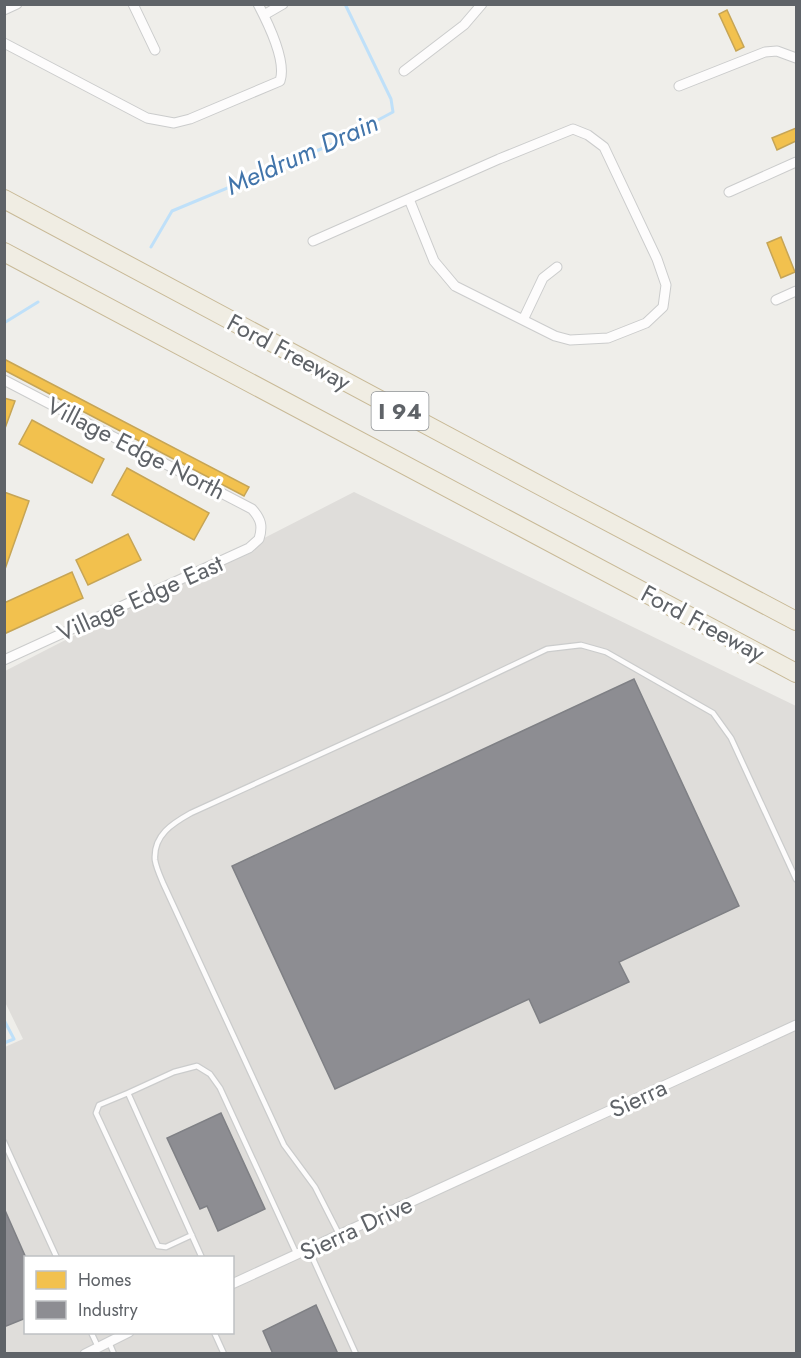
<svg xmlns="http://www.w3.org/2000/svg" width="801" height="1358" font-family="Jost,sans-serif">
<rect width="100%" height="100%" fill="#efeeea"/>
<path fill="#dfddda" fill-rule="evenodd" d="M 354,492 L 796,706 L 796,1353 L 5,1353 L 5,1047 L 23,1039 L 5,1002 L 5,671 ZM 26,1258 L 232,1258 L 232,1332 L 26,1332 Z"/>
<path fill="#f2c14e" stroke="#c6a556" stroke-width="1.5" d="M 727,10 L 744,47 L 736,51 L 719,14 Z
M 796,128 L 796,141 L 777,150 L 772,138 Z
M 781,237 L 795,272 L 781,278 L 767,243 Z
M 4,359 L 249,487 L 244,496 L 4,370 Z
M 4,398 L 15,401 L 4,431 Z
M 32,420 L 104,459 L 92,483 L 19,444 Z
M 127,468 L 209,513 L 194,540 L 112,495 Z
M 4,492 L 29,501 L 4,572 Z
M 128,534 L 141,560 L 88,585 L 76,560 Z
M 72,572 L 83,598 L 4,634 L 4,603 Z"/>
<path fill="#8d8d92" stroke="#7f8085" stroke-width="1.5" d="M 634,679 L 739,906 L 619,962 L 629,982 L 540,1023 L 529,999 L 335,1089 L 232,866 Z
M 221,1113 L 265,1209 L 218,1231 L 207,1206 L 200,1209 L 167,1138 Z
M 4,1208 L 26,1258 L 26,1318 L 4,1327 Z
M 316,1305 L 338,1354 L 273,1354 L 263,1331 Z"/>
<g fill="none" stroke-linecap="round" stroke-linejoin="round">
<path stroke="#bfe0f9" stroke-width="3" d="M 151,247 L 172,211 L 333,144 L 393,112 L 391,99 L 345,4
M 4,323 L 38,302
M 4,1020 L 14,1039 L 4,1043"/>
<g stroke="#cbcccc" stroke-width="7">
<path id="lane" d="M 128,1093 L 99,1105 L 96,1113 L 158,1246 L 166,1247 L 192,1235
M 4,1142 L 57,1258
M 340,1236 L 315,1187 L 284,1145 L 163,883 C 160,876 156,867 155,860 C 153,835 173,823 191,813 L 448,696 L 547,649 L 581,645 L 606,652 L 713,713 L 731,738 L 796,879
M 309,1250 L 356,1354
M 202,1258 L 128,1093 L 174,1072 L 197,1066 L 210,1074 L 220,1088 L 297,1255
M 91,1332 L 98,1347
M 214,1332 L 224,1354
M 109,1342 L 114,1354"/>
</g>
<g stroke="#cbcccc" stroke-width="11">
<path id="street" d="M 133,4 L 155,50
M 4,10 L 17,4
M 264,15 L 283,4
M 4,43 L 147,118 L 174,123 L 190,119 L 280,81 C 287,61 268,23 258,4
M 404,71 L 464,25 L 482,4
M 679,86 L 765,52 L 777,51 L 796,58
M 729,192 L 796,162
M 313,241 L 499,159 L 573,129 L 588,135 L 604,147 L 657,259 L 666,285 L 663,307 L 646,323 L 608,338 L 570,340 L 555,336 L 455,286 L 434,261 L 409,199
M 776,300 L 796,291
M 523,320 L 543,278 L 557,267
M 4,380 L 252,509 C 261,519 263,526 259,539 L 249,548 L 4,660
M 232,1284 L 796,1025
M 85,1354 L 129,1332"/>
</g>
<g stroke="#c8b996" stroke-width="20">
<path id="highway" d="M 4,199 L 567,500 L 796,621
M 4,252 L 796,673"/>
</g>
<use href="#lane" stroke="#fdfcfc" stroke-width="4.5"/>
<use href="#street" stroke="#fdfcfc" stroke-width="9"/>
<use href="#highway" stroke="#f0ede3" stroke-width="18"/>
</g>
<g text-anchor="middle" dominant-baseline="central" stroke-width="6" stroke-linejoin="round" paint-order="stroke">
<rect fill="#fff" stroke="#8f9295" stroke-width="1.5" x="371.5" y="392" width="57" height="38" rx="4.5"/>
<g font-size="22" font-weight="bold" fill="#5f6368">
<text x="400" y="411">I 94</text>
</g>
<g font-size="24" fill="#5f6368" stroke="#fff">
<text transform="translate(289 352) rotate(28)">Ford Freeway</text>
<text transform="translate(136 448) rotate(27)">Village Edge North</text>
<text transform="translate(140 598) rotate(-24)">Village Edge East</text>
<text transform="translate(703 623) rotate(28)">Ford Freeway</text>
<text transform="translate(638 1098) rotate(-25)">Sierra</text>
<text transform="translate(356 1228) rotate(-25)">Sierra Drive</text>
</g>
<g font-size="26" font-style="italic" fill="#4174aa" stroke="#fff">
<text transform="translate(302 154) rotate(-24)">Meldrum Drain</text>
</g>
</g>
<rect width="801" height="1358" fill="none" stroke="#5f6368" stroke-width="12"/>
<rect x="24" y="1256" width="210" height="78" fill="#ffffff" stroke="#bfc1c3" stroke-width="1.5"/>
<rect x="36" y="1271" width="30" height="18" fill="#f2c14e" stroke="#bfc1c3" stroke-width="1.5"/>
<text x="78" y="1286" font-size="18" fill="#5f6368">Homes</text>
<rect x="36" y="1301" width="30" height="18" fill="#8d8d92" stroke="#bfc1c3" stroke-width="1.5"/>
<text x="78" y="1316" font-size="18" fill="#5f6368">Industry</text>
</svg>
